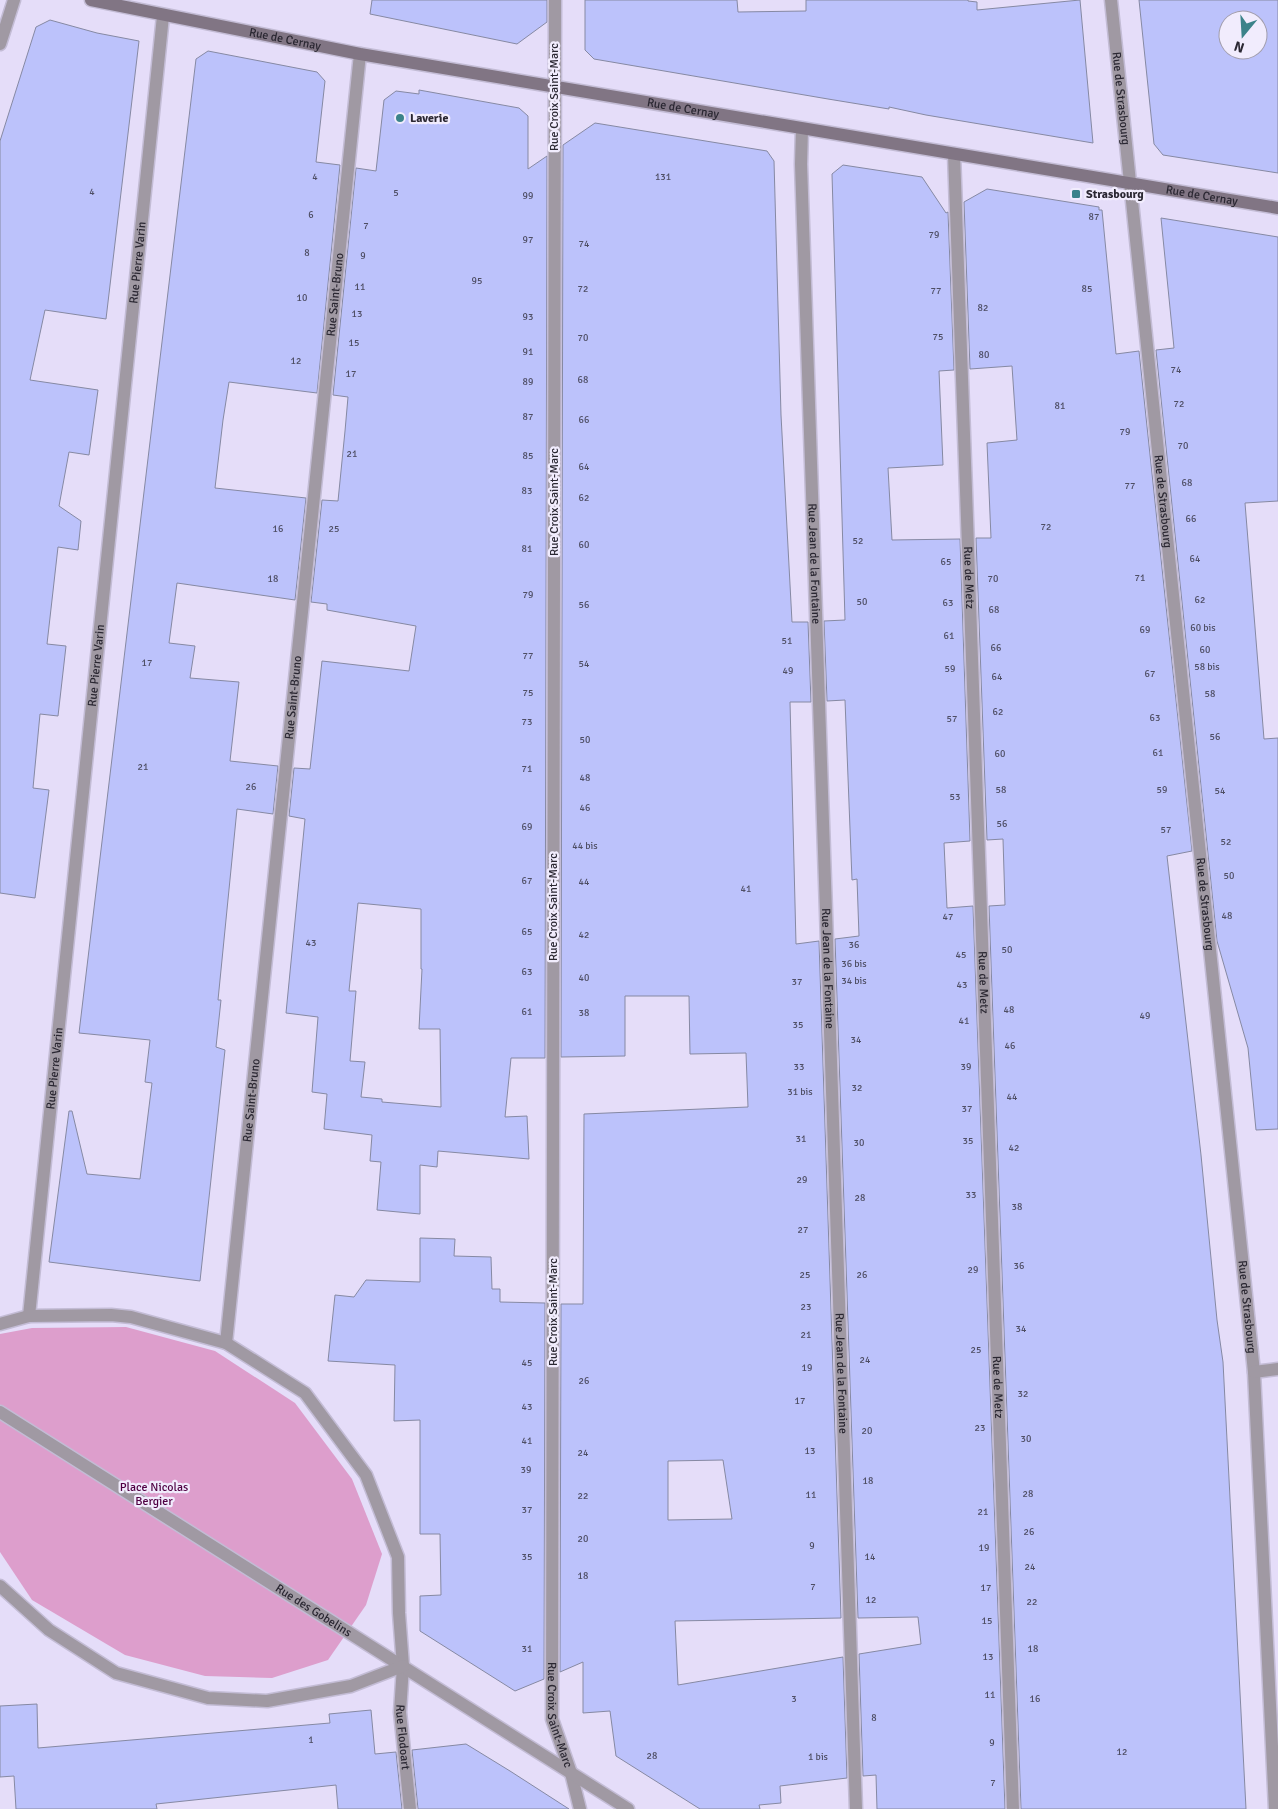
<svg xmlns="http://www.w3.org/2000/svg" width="1278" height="1809" font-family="Signika,sans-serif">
<rect width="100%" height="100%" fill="#e5ddf9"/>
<path fill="#dd9ecc" d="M 126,1327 L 215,1351 L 295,1403 L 352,1479 L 382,1554 L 366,1605 L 328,1660 L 272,1678 L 205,1676 L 125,1655 L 32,1600 L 0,1552 L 0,1334 L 32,1328 Z"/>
<path fill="#bcc2fb" stroke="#8689a3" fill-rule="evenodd" d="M 372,0 L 547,0 L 547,22 L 517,44 L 370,14 Z
M 585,0 L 737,0 L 738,12 L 806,11 L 806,0 L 968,0 L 968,1 L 977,2 L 977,10 L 1080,0 L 1093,143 L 926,115 L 889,107 L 889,109 L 828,99 L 594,59 L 585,50 Z
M 1139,0 L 1278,0 L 1278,173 L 1163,155 L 1154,144 ZM 1228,20 L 1258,20 L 1258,50 L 1228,50 Z
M 50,20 L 97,33 L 139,41 L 106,319 L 45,310 L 30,380 L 98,390 L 89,455 L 69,452 L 59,506 L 81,521 L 78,550 L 58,547 L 47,644 L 66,646 L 58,716 L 40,714 L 33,788 L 49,790 L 35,898 L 0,893 L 0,141 L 36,27 Z
M 208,51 L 317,72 L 325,81 L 316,162 L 340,165 L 317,393 L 229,382 L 223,420 L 215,488 L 306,498 L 295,600 L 177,583 L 169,643 L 195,646 L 190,678 L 239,682 L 230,761 L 278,766 L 273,814 L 237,809 L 218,1000 L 221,1000 L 216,1047 L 225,1050 L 200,1281 L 49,1262 L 69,1111 L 72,1111 L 87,1174 L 140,1179 L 152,1083 L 145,1082 L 150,1040 L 79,1033 L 196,59 Z
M 419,90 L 519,108 L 528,116 L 528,169 L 547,156 L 545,1058 L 511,1058 L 505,1117 L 527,1116 L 529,1159 L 438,1151 L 437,1167 L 420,1165 L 420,1214 L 377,1210 L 381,1162 L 370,1161 L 372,1135 L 324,1129 L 327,1094 L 312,1092 L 318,1017 L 286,1013 L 305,819 L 289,816 L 294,768 L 310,769 L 322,661 L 409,671 L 416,626 L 327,610 L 327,604 L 311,602 L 322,500 L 338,501 L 345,431 L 348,397 L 333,395 L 356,168 L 376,171 L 384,100 L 396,91 L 419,94 ZM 358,903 L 421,909 L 421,969 L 422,969 L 419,1029 L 440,1029 L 441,1107 L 382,1102 L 382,1099 L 361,1097 L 365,1062 L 350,1061 L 356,991 L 349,991 Z
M 595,123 L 767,151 L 774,161 L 781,415 L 792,622 L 808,622 L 811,702 L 790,702 L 796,944 L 819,941 L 841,1618 L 675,1621 L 678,1685 L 843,1657 L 847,1778 L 780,1786 L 781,1803 L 759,1805 L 760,1809 L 700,1809 L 616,1756 L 610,1711 L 583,1713 L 583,1662 L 560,1672 L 561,1304 L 583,1304 L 584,1114 L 748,1107 L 746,1053 L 690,1054 L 689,996 L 625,996 L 625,1056 L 561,1057 L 563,145 ZM 723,1460 L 732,1519 L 668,1520 L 668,1461 Z
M 843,165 L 922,177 L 946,213 L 948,212 L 954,370 L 939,371 L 943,465 L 888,468 L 892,540 L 960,539 L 970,841 L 944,843 L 947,908 L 973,906 L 1005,1809 L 877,1809 L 876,1775 L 863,1776 L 859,1654 L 921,1644 L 918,1617 L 858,1618 L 835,939 L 859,936 L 857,879 L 852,880 L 845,700 L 827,701 L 824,621 L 845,620 L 832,174 Z
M 987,189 L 1099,207 L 1099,210 L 1102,210 L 1116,354 L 1139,351 L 1192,851 L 1167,856 L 1201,1155 L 1217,1320 L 1223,1362 L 1246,1809 L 1021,1809 L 989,906 L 1005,905 L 1003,839 L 987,840 L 976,538 L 991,538 L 987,443 L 1017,440 L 1012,366 L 970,369 L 964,202 Z
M 1161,218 L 1278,237 L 1278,501 L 1245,503 L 1264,739 L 1278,738 L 1278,1129 L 1256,1130 L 1248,1048 L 1217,941 L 1156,350 L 1174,348 Z
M 420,1238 L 455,1239 L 454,1256 L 491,1257 L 492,1289 L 500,1289 L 500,1302 L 545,1303 L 544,1679 L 515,1691 L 420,1631 L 420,1596 L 441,1595 L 440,1534 L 420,1534 L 420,1420 L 394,1421 L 395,1365 L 328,1361 L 335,1295 L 354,1297 L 366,1280 L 420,1282 Z
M 37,1704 L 38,1748 L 330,1723 L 329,1714 L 371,1710 L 375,1754 L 396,1752 L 402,1809 L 338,1809 L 336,1785 L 156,1804 L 157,1809 L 16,1809 L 14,1776 L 0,1777 L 0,1706 Z
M 466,1744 L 510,1771 L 569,1809 L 418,1809 L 412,1750 Z"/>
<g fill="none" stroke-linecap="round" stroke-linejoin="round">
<g stroke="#c3bcd5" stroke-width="15">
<g id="street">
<path id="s1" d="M 555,0 L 552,1719 L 571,1773 L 580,1809"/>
<path id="s2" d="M 1111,0 L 1254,1372 L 1275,1809"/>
<path d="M 0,44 L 14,0"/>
<path id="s3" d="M 802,129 L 801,164 L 856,1809"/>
<path id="s4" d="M 954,154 L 1013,1809"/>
<path id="s5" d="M 29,1316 L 163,16"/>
<path id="s6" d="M 0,1324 L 29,1316 L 111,1315 L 131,1317 L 226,1343 L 305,1393 L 366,1475 L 398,1557 L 399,1613 L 403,1666 L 400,1712 L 410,1809"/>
<path id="s7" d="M 226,1343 L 360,54"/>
<path d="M 1254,1372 L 1278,1369"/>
<path id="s8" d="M 0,1412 L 628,1809"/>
<path d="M 0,1586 L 49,1630 L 116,1673 L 208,1698 L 267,1701 L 351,1686 L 403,1666"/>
</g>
</g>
<g stroke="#c3bcd5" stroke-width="15">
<g id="secondary">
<path id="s9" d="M 91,0 L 360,54 L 1278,208"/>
</g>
</g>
<use href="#street" stroke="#a099a3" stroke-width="12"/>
<use href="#secondary" stroke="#817584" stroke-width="12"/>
</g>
<g fill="#3b838a" stroke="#f1ecfd" stroke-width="2">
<circle cx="400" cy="118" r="5"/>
<rect x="1071" y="189" width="10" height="10" rx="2.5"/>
</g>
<g text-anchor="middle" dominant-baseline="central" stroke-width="4.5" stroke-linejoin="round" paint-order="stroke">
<g font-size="10" fill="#4e4e64">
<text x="315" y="177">4</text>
<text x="663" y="177">131</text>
<text x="92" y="192">4</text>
<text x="396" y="193">5</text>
<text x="528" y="196">99</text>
<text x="311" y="215">6</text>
<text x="1094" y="217">87</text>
<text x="366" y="226">7</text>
<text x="934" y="235">79</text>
<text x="528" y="240">97</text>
<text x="584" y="244">74</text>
<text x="307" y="253">8</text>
<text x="363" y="256">9</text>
<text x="477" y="281">95</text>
<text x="360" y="287">11</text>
<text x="583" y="289">72</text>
<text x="1087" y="289">85</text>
<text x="936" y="291">77</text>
<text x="302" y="298">10</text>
<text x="983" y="308">82</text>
<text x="357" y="314">13</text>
<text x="528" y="317">93</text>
<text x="938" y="337">75</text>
<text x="583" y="338">70</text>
<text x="354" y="343">15</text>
<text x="528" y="352">91</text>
<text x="984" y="355">80</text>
<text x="296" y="361">12</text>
<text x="1176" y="370">74</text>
<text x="351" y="374">17</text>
<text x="583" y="380">68</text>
<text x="528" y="382">89</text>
<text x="1179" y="404">72</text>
<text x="1060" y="406">81</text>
<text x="528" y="417">87</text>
<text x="584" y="420">66</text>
<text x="1125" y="432">79</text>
<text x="1183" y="446">70</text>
<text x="352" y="454">21</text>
<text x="528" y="456">85</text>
<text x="584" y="467">64</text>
<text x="1187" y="483">68</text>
<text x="1130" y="486">77</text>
<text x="527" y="491">83</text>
<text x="584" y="498">62</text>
<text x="1191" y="519">66</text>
<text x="1046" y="527">72</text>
<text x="278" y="529">16</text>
<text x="334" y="529">25</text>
<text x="858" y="541">52</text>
<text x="584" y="545">60</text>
<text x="527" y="549">81</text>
<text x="1195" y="559">64</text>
<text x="946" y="562">65</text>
<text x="1140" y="578">71</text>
<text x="273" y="579">18</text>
<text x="993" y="579">70</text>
<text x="528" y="595">79</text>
<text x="1200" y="600">62</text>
<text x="862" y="602">50</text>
<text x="948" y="603">63</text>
<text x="584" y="605">56</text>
<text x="994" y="610">68</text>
<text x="1203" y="628">60 bis</text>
<text x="1145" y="630">69</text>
<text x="949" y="636">61</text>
<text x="787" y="641">51</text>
<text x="996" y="648">66</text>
<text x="1205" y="650">60</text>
<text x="528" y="656">77</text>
<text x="147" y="663">17</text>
<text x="584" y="664">54</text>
<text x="1207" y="667">58 bis</text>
<text x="950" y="669">59</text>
<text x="788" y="671">49</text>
<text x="1150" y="674">67</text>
<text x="997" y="677">64</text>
<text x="528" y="693">75</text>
<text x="1210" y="694">58</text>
<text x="998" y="712">62</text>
<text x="1155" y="718">63</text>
<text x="952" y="719">57</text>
<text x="527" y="722">73</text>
<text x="1215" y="737">56</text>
<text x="585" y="740">50</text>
<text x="1158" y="753">61</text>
<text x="1000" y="754">60</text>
<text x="143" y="767">21</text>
<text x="527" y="769">71</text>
<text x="585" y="778">48</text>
<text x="251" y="787">26</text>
<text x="1001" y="790">58</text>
<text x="1162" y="790">59</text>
<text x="1220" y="791">54</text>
<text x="955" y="797">53</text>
<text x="585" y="808">46</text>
<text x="1002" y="824">56</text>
<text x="527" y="827">69</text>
<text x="1166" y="830">57</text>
<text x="1226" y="842">52</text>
<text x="585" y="846">44 bis</text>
<text x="1229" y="876">50</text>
<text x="527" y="881">67</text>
<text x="584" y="882">44</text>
<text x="746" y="889">41</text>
<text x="1227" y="916">48</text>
<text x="948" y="917">47</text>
<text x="527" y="932">65</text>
<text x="584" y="935">42</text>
<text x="311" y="943">43</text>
<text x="854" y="945">36</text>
<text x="1007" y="950">50</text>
<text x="961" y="955">45</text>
<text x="854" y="964">36 bis</text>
<text x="527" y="972">63</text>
<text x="584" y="978">40</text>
<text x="854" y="981">34 bis</text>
<text x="797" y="982">37</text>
<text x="962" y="985">43</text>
<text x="1009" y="1010">48</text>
<text x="527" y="1012">61</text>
<text x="584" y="1013">38</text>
<text x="1145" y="1016">49</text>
<text x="964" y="1021">41</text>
<text x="798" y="1025">35</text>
<text x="856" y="1040">34</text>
<text x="1010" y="1046">46</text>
<text x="799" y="1067">33</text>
<text x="966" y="1067">39</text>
<text x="857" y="1088">32</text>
<text x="800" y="1092">31 bis</text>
<text x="1012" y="1097">44</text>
<text x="967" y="1109">37</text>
<text x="801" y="1139">31</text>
<text x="968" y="1141">35</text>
<text x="859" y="1143">30</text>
<text x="1014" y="1148">42</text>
<text x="802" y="1180">29</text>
<text x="971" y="1195">33</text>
<text x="860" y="1198">28</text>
<text x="1017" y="1207">38</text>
<text x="803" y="1230">27</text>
<text x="1019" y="1266">36</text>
<text x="973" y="1270">29</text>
<text x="805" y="1275">25</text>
<text x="862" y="1275">26</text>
<text x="806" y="1307">23</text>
<text x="1021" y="1329">34</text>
<text x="806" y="1335">21</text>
<text x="976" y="1350">25</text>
<text x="865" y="1360">24</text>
<text x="527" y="1363">45</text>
<text x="807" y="1368">19</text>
<text x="584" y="1381">26</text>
<text x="1023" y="1394">32</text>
<text x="800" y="1401">17</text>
<text x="527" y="1407">43</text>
<text x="980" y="1428">23</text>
<text x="867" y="1431">20</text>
<text x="1026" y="1439">30</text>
<text x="527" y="1441">41</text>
<text x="810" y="1451">13</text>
<text x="583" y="1453">24</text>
<text x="526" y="1470">39</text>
<text x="868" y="1481">18</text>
<text x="1028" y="1494">28</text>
<text x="811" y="1495">11</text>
<text x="583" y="1496">22</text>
<text x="527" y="1510">37</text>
<text x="983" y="1512">21</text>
<text x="1029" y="1532">26</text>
<text x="583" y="1539">20</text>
<text x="812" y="1546">9</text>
<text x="984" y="1548">19</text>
<text x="527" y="1557">35</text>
<text x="870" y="1557">14</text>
<text x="1030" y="1567">24</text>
<text x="583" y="1576">18</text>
<text x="813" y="1587">7</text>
<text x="986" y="1588">17</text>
<text x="871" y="1600">12</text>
<text x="1032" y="1602">22</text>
<text x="987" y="1621">15</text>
<text x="527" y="1649">31</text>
<text x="1033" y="1649">18</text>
<text x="988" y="1657">13</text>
<text x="990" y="1695">11</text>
<text x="794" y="1699">3</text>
<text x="1035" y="1699">16</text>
<text x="874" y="1718">8</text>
<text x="311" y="1740">1</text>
<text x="992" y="1743">9</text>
<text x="1122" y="1752">12</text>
<text x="652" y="1756">28</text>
<text x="818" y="1757">1 bis</text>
<text x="993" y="1783">7</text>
</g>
<g font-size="12" fill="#2a2732" stroke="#f1ecfd">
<text stroke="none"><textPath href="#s9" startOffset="198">Rue de Cernay</textPath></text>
<text transform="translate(554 97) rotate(-90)">Rue Croix Saint-Marc</text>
<text stroke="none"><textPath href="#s2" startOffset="99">Rue de Strasbourg</textPath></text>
<text stroke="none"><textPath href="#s9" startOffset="602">Rue de Cernay</textPath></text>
<text stroke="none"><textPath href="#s9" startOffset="1128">Rue de Cernay</textPath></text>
<text stroke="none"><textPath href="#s5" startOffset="1059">Rue Pierre Varin</textPath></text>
<text stroke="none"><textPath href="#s7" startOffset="1054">Rue Saint-Bruno</textPath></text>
<text stroke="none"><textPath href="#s2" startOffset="504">Rue de Strasbourg</textPath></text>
<text transform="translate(554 502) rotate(-90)">Rue Croix Saint-Marc</text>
<text stroke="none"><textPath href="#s3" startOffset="435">Rue Jean de la Fontaine</textPath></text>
<text stroke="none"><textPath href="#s4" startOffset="424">Rue de Metz</textPath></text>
<text stroke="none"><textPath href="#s5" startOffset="654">Rue Pierre Varin</textPath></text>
<text stroke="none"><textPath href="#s7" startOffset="649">Rue Saint-Bruno</textPath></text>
<text stroke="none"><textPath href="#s2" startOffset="909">Rue de Strasbourg</textPath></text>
<text transform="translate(553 907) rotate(-90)">Rue Croix Saint-Marc</text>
<text stroke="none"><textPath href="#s3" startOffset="840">Rue Jean de la Fontaine</textPath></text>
<text stroke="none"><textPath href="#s4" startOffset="829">Rue de Metz</textPath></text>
<text stroke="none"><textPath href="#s5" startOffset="249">Rue Pierre Varin</textPath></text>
<text stroke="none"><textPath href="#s7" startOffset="244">Rue Saint-Bruno</textPath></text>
<text stroke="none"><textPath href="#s2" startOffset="1314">Rue de Strasbourg</textPath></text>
<text transform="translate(553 1312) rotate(-90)">Rue Croix Saint-Marc</text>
<text stroke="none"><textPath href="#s3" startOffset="1245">Rue Jean de la Fontaine</textPath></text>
<text stroke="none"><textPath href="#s4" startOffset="1234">Rue de Metz</textPath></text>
<text stroke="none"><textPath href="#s8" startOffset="371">Rue des Gobelins</textPath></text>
<text stroke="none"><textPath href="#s1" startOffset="1716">Rue Croix Saint-Marc</textPath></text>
<text stroke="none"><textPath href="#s6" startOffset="695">Rue Flodoart</textPath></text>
</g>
<g font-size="12" font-weight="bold" fill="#2a2732" stroke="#f1ecfd" text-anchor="start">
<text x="410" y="118">Laverie</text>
<text x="1086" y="194">Strasbourg</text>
</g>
<g font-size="12" fill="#4f0042" stroke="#f1ecfd">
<text x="154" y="1487">Place Nicolas<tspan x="154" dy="14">Bergier</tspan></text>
</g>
</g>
<g transform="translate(1243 35) rotate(198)"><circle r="24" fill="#f1ecfd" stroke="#a19dac"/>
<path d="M0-4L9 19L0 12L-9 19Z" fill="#3b838a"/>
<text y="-8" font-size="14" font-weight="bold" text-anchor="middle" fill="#2a2732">N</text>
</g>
</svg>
